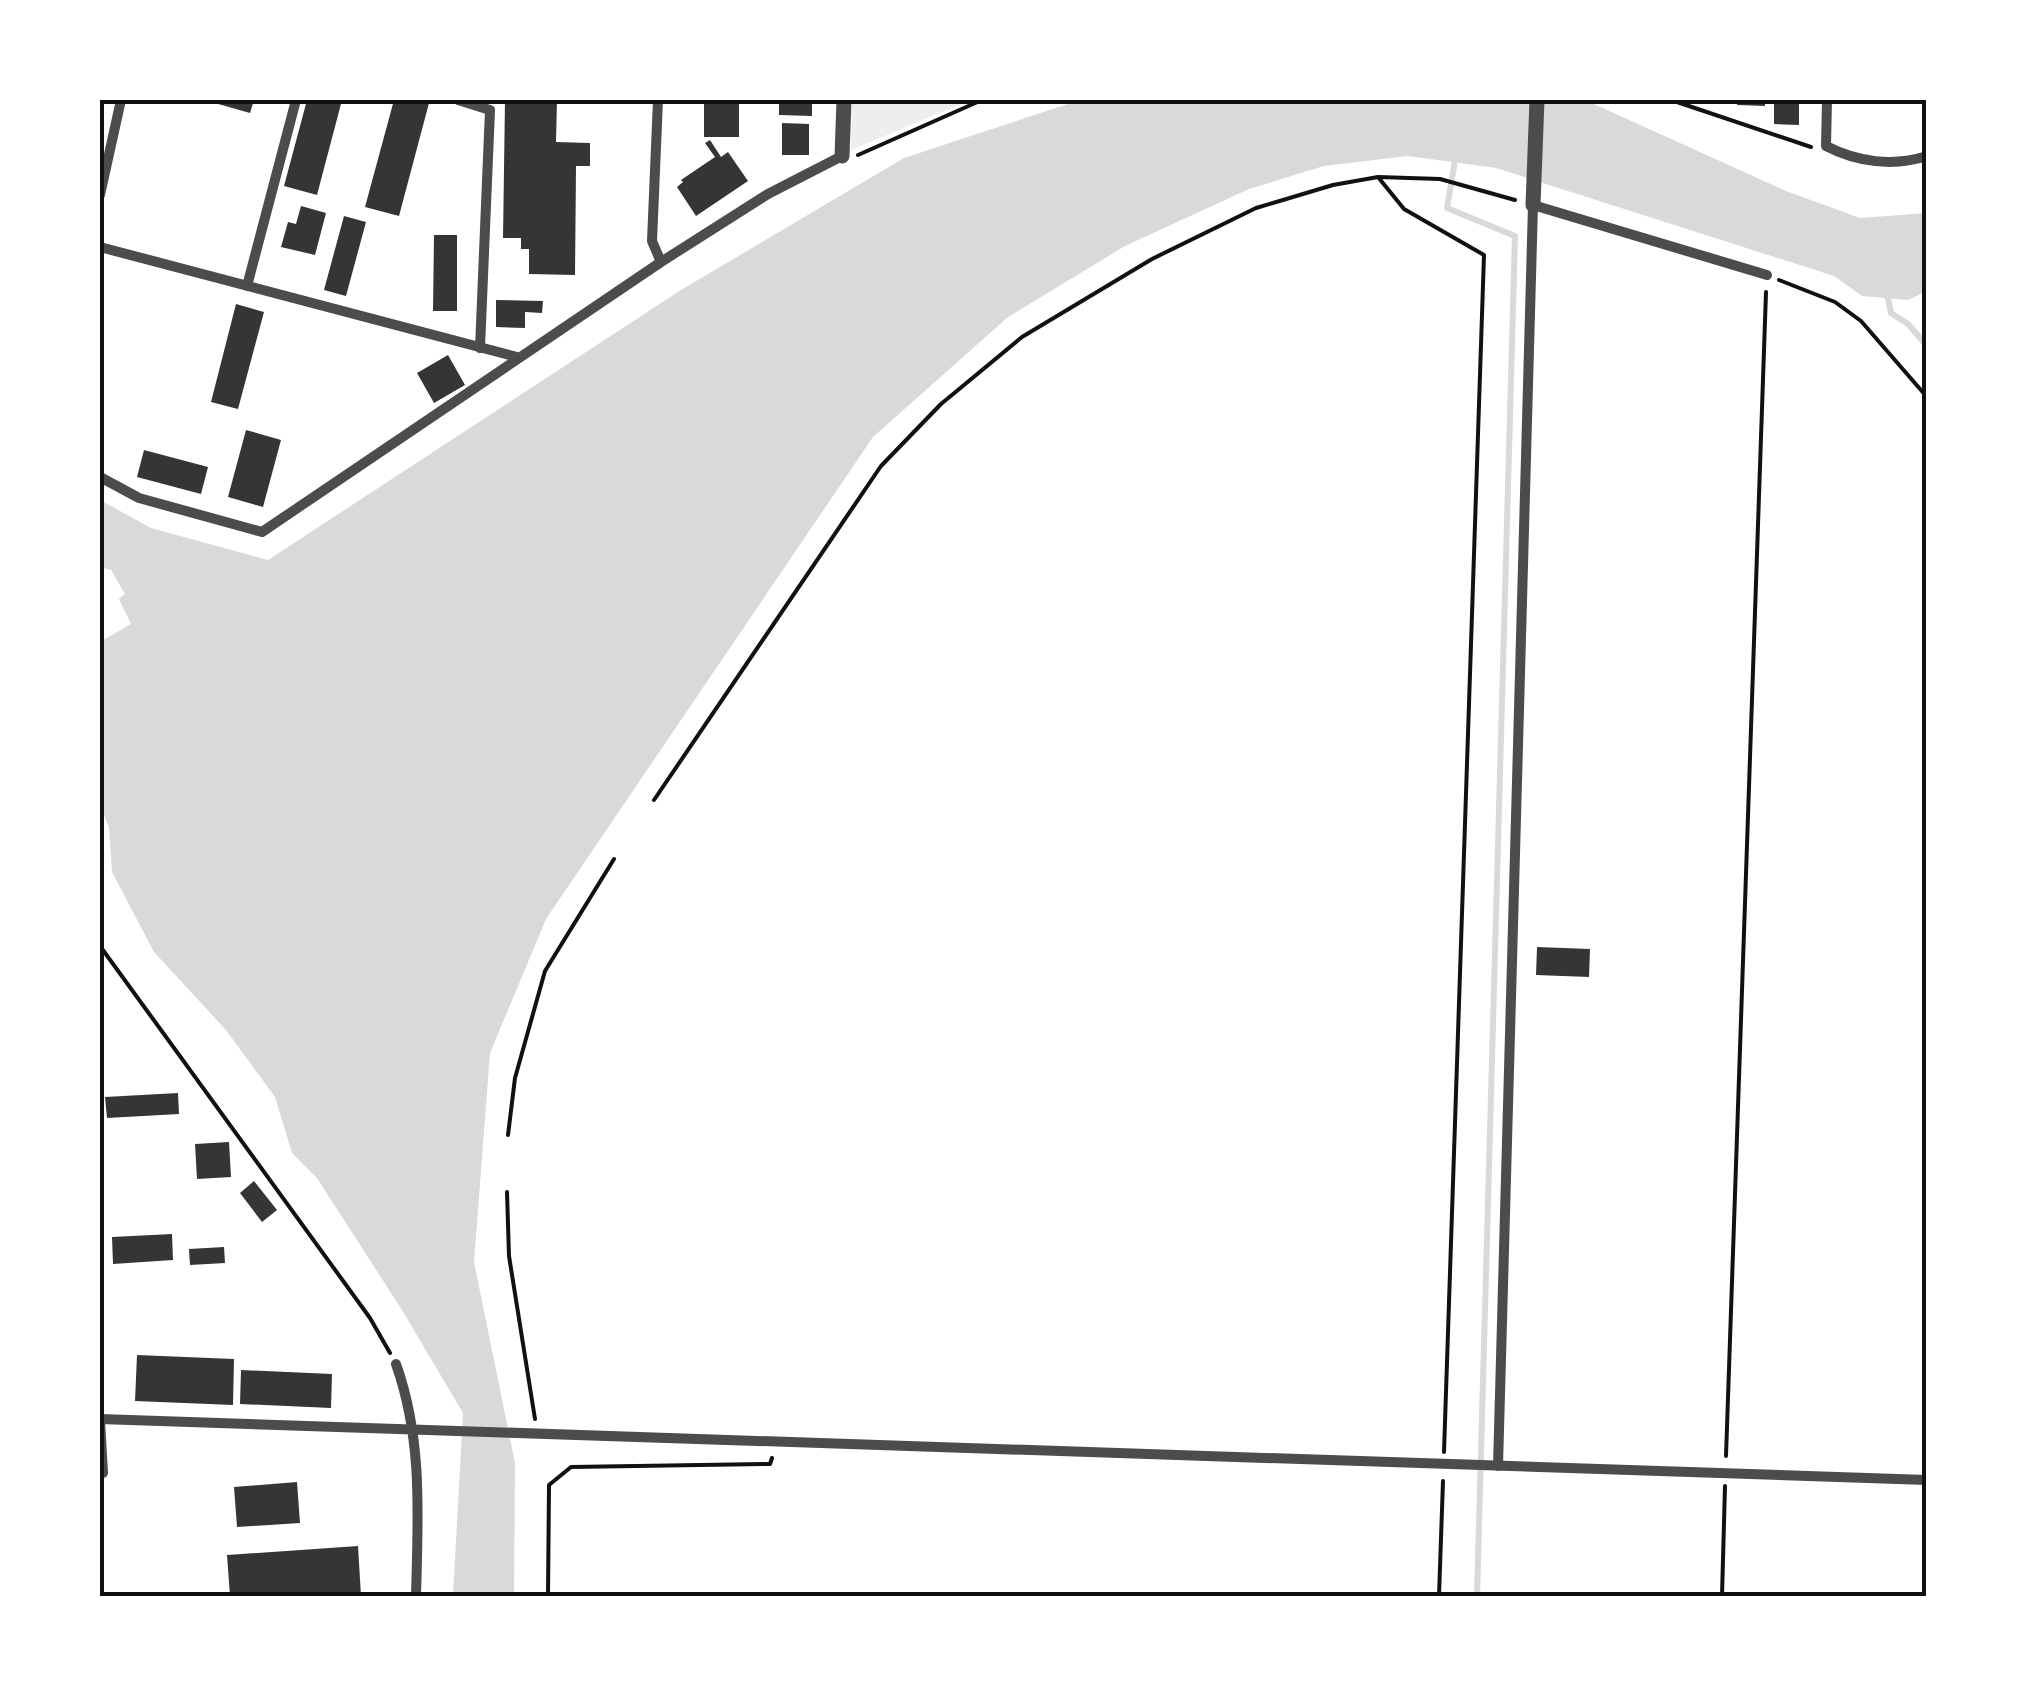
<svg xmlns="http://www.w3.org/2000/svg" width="2027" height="1696" font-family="'Open Sans',sans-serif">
<rect width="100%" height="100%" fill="#fff"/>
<path fill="#eee" d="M 852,100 L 971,100 L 851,150 Z"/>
<path fill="#d9d9d9" d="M 1080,100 L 1585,100 L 1786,191 L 1860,218 L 1927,213 L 1927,291 L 1908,300 L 1862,296 L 1834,276 L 1496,168 L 1408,156 L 1324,166 L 1249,189 L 1125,246 L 1008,317 L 873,437 L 546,919 L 490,1053 L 474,1262 L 515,1463 L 514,1596 L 453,1596 L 463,1413 L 402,1310 L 317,1178 L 292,1153 L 275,1097 L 226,1030 L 154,952 L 112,872 L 109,828 L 100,805 L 100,642 L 131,624 L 119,599 L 125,594 L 111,570 L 100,567 L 100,500 L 151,528 L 268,560 L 681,290 L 904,158 Z"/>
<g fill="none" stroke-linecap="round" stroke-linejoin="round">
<path stroke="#d9d9d9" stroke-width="6" d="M 1456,155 L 1447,208 L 1515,236 L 1477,1596
M 1887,294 L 1891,313 L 1908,324 L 1927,346"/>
</g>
<path fill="#353535" d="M 204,100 L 254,100 L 250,113 Z
M 307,100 L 342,100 L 317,195 L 284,186 Z
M 394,100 L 429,103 L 399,216 L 365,207 Z
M 505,100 L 557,100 L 556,142 L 590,143 L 590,166 L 576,166 L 575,275 L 529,274 L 529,249 L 521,249 L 521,238 L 503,238 Z
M 704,100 L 739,100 L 739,137 L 704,137 Z
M 779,100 L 812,100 L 812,116 L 779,115 Z
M 1737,100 L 1765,100 L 1765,106 L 1737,105 Z
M 1774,100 L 1799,100 L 1799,125 L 1774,124 Z
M 782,123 L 809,124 L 809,155 L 782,155 Z
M 710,140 L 721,157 L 728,152 L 748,181 L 696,216 L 677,187 L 683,182 L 681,180 L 715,157 L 705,143 Z
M 301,206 L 326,213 L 315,255 L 281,247 L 288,222 L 296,224 Z
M 344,216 L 366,222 L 346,296 L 324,290 Z
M 434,235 L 457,235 L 457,311 L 433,311 Z
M 496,300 L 543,301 L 542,313 L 525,312 L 525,328 L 496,327 Z
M 236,304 L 264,312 L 238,409 L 211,402 Z
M 448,355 L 465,385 L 434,403 L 417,373 Z
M 246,430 L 281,440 L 263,507 L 228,497 Z
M 144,450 L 208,467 L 201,494 L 137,477 Z
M 1537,947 L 1590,949 L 1589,977 L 1536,975 Z
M 178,1093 L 179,1114 L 107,1118 L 105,1097 Z
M 229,1142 L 231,1177 L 197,1179 L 195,1144 Z
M 254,1181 L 277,1210 L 262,1222 L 240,1193 Z
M 172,1234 L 173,1260 L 113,1264 L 112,1237 Z
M 224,1247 L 225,1263 L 190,1265 L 189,1249 Z
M 137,1355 L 234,1359 L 233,1405 L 135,1401 Z
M 241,1370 L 332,1374 L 331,1408 L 240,1404 Z
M 297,1482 L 300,1523 L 237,1527 L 234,1487 Z
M 358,1546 L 361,1596 L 230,1596 L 227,1555 Z"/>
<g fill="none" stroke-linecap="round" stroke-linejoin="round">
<path stroke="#111" stroke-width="4" d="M 1671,100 L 1811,147
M 858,155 L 982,100
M 1378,177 L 1404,209 L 1484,255 L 1444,1452
M 1779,280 L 1835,302 L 1861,321 L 1927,397
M 654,800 L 881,466 L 941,404 L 1022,337 L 1152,259 L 1256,208 L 1333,185 L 1378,177 L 1440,179 L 1515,200
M 100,946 L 370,1318 L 390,1353
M 508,1135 L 515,1078 L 545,971 L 614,859
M 507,1192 L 509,1256 L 535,1419
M 1726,1456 L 1766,292
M 548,1596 L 549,1485 L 571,1467 L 770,1464 L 772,1458
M 1439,1596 L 1443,1481
M 1722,1596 L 1725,1486"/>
<path stroke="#4c4c4c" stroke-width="10" d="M 458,100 L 490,110 L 480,348
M 658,100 L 652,241 L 661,262
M 1827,100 L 1826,146 C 1857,162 1893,167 1927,156
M 100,195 L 121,100
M 100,247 L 517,357
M 247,286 L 296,100
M 100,477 L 139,498 L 262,532 L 661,262 L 768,194 L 842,156
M 396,1364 C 423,1440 418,1516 416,1596
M 100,1419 L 1927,1480
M 100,1420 L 103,1473
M 1498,1466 L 1533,205 L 1767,275"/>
<path stroke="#4c4c4c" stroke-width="15" d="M 842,156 L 844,100
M 1533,205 L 1537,100"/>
</g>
<rect width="2027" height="1696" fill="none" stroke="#ffffff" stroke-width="205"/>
<rect x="102" y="102" width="1822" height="1492" fill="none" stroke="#111" stroke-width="4"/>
</svg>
